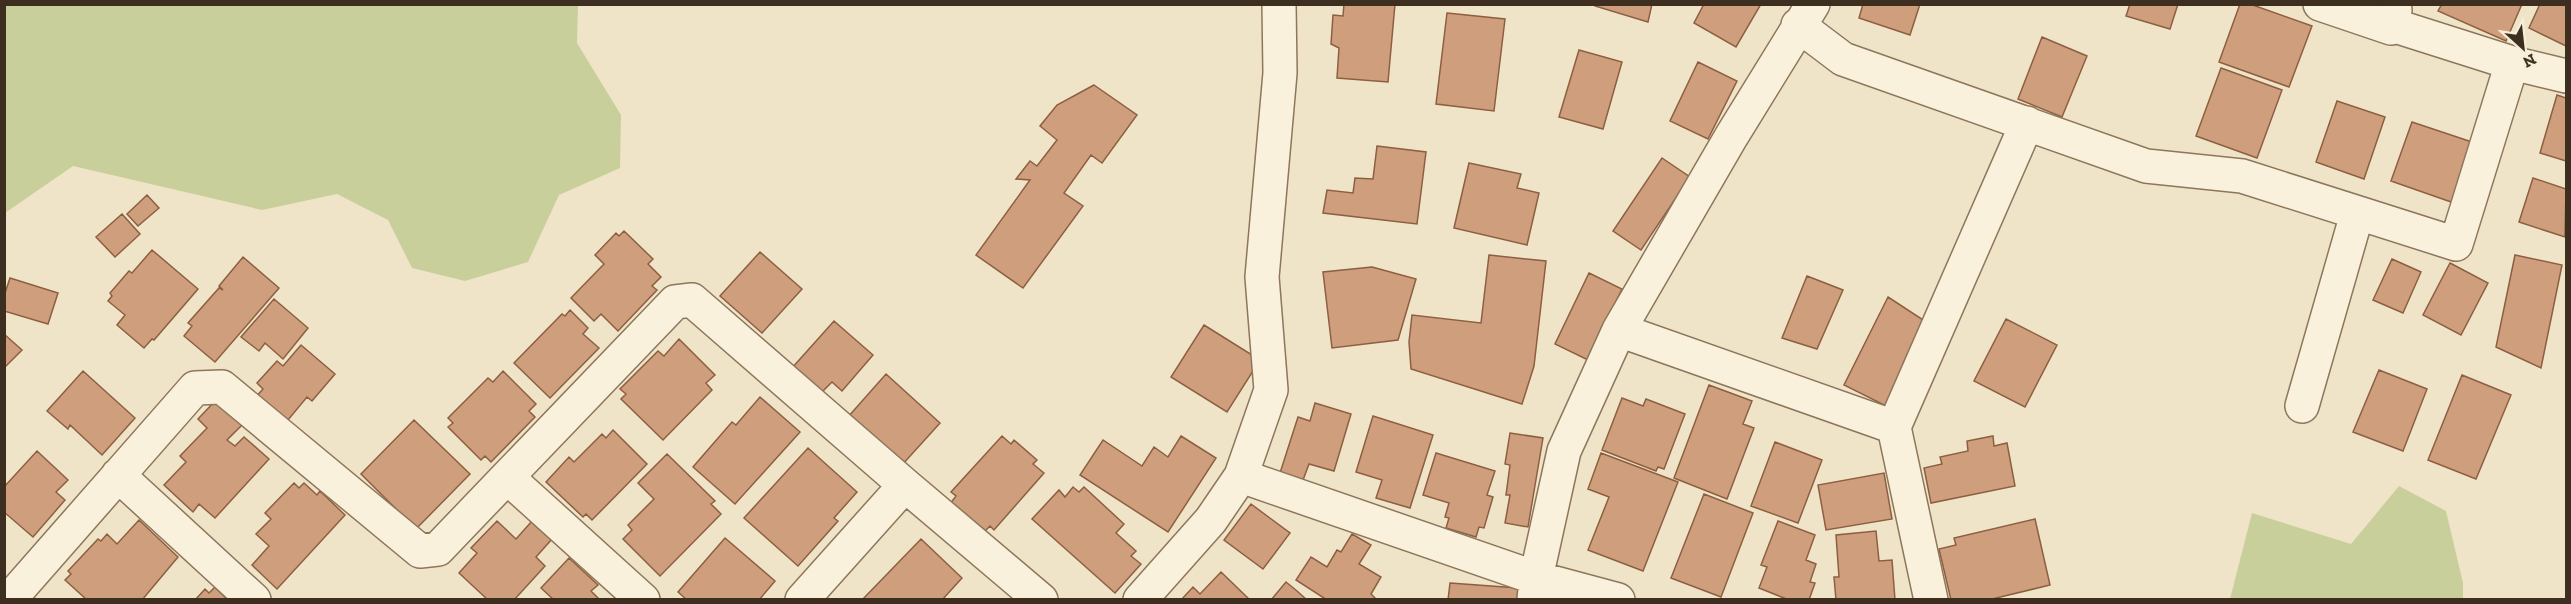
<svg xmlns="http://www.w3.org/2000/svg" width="2571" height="604" font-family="'Zilla Slab',serif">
<rect width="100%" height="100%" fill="#f0e4c8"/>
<path fill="#c9cf9b" d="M 5,4 L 578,5 L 577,43 L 621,115 L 620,168 L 559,195 L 528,262 L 465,281 L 412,268 L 388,220 L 337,194 L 262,210 L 73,166 L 5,213 Z
M 2399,486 L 2446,511 L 2463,583 L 2463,599 L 2230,599 L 2252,513 L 2351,544 Z"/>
<path fill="#cf9f7d" stroke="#8d5f41" stroke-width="1.5" d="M 1344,4 L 1395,4 L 1388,82 L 1337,78 L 1339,48 L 1331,44 L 1333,15 L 1343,16 Z
M 1595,4 L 1652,4 L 1648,22 L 1595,6 Z
M 1704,4 L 1761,4 L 1736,47 L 1694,23 Z
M 1863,4 L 1920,4 L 1910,35 L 1859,18 Z
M 2130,4 L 2178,4 L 2170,29 L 2126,16 Z
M 2240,4 L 2250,4 L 2312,26 L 2289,87 L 2219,62 Z
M 2442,4 L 2522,4 L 2506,41 L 2438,11 Z
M 2540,4 L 2566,4 L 2566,46 L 2529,28 Z
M 1447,13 L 1505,19 L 1494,111 L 1436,104 Z
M 2042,37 L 2087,56 L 2062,117 L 2018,99 Z
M 1579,50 L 1622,62 L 1603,129 L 1559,117 Z
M 1698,62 L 1737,81 L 1708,139 L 1670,121 Z
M 2221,68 L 2282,90 L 2257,158 L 2196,136 Z
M 1094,85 L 1137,115 L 1102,163 L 1091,155 L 1064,193 L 1083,206 L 1023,288 L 976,255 L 1030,180 L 1016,179 L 1030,161 L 1037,166 L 1057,140 L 1040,126 L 1057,105 Z
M 2557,95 L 2566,98 L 2566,161 L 2540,153 Z
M 2337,101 L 2385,117 L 2364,179 L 2316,162 Z
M 2412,122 L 2475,143 L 2454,203 L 2391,181 Z
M 1377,146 L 1426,152 L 1417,224 L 1323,213 L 1327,190 L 1353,193 L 1355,178 L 1373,179 Z
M 1662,158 L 1690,177 L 1641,250 L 1613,231 Z
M 1469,163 L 1521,174 L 1517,188 L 1539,193 L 1527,245 L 1454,228 Z
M 2533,178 L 2566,189 L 2565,237 L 2519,222 Z
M 147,195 L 159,208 L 138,226 L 127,214 Z
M 122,214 L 140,234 L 115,257 L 96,237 Z
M 624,231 L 653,259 L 648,264 L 661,277 L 652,286 L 657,290 L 618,331 L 601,314 L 594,321 L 571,298 L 604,264 L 595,255 L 616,233 L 619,236 Z
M 152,250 L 198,289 L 154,340 L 152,339 L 144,348 L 117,325 L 125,315 L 108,301 L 112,296 L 110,293 L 129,271 L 132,273 Z
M 760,252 L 802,289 L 762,333 L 720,296 Z
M 1489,255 L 1546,261 L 1534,366 L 1522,404 L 1411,369 L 1409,342 L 1412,315 L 1481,323 Z
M 2515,255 L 2562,265 L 2541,368 L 2496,347 Z
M 243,257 L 279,288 L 215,362 L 184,336 L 192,326 L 188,323 L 219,288 L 223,290 L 219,286 Z
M 2392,259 L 2421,272 L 2403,313 L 2373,300 Z
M 2450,263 L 2488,283 L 2461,335 L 2423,315 Z
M 1372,267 L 1416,279 L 1398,340 L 1332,348 L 1323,272 Z
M 1589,273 L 1622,289 L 1588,360 L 1555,344 Z
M 1807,276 L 1843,290 L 1817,349 L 1782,338 Z
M 10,278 L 58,293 L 48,324 L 4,311 L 4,296 Z
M 1888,297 L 1937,329 L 1900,413 L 1844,385 Z
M 274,299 L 308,328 L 283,359 L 265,343 L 259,351 L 241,337 Z
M 570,310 L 588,328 L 583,334 L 599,348 L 550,398 L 514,363 L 562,314 L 565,316 Z
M 2006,319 L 2057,345 L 2025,407 L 1974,381 Z
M 834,321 L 873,355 L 842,391 L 832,382 L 821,393 L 792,368 Z
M 1204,325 L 1260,360 L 1227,412 L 1171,377 Z
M 4,334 L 22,350 L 4,368 Z
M 679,339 L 715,375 L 706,383 L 712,390 L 663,440 L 621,399 L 626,394 L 620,389 L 658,351 L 664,356 Z
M 301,345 L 335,374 L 312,401 L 307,397 L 283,426 L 253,400 L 263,389 L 257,383 L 277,361 L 283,366 Z
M 2379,370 L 2427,389 L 2403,451 L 2353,432 Z
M 83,371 L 135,418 L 102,455 L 70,425 L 68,429 L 47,411 Z
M 503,371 L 536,404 L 529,411 L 535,417 L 491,462 L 485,456 L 481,460 L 448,427 L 453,423 L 448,418 L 488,378 L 493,382 Z
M 886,374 L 940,423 L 902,465 L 848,417 Z
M 2462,375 L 2511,395 L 2476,479 L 2428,460 Z
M 1709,385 L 1752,401 L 1743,424 L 1754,428 L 1727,499 L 1674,478 Z
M 760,397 L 800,432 L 735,504 L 693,467 L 732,422 L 736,425 Z
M 1622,398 L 1643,406 L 1646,399 L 1685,414 L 1664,469 L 1658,467 L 1656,471 L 1602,450 Z
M 216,400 L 242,425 L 227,440 L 235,446 L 244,437 L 269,459 L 215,518 L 199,504 L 193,512 L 164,485 L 186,462 L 180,456 L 207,428 L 198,419 Z
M 1315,403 L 1351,414 L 1334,471 L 1309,464 L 1303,480 L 1280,473 L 1298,417 L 1310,421 Z
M 1373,416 L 1433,435 L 1410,508 L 1376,498 L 1382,480 L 1356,472 Z
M 414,420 L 470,474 L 416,529 L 361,474 Z
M 613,430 L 647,464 L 592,520 L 586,514 L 583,517 L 546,482 L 569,457 L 574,462 L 602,434 L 606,438 Z
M 1510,433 L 1543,438 L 1528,527 L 1505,523 L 1510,495 L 1506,495 L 1510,465 L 1505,464 Z
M 1002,436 L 1011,444 L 1014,440 L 1037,460 L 1033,464 L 1044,473 L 994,530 L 990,526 L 983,533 L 950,504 L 956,496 L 951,492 Z
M 1181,436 L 1216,458 L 1168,532 L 1080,475 L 1103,440 L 1142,466 L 1154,447 L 1168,457 Z
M 1993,436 L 1994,446 L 2007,443 L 2015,486 L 1931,503 L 1924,468 L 1942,464 L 1940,457 L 1968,451 L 1967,441 Z
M 1775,442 L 1822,460 L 1798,523 L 1751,506 Z
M 808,448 L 857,492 L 834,518 L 838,521 L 798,566 L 744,518 Z
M 37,451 L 68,480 L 56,492 L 65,500 L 33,537 L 4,512 L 4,487 Z
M 1436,453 L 1495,471 L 1487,495 L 1493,497 L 1484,528 L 1479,527 L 1476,537 L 1446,528 L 1449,518 L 1445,517 L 1449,503 L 1423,495 Z
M 1601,453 L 1678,482 L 1643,571 L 1588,550 L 1609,497 L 1588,489 Z
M 667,454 L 715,501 L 711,504 L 721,514 L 660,576 L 623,539 L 632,530 L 628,525 L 654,499 L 638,483 Z
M 1884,473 L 1892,519 L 1826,530 L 1818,485 Z
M 294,483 L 299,488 L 304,483 L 317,495 L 320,491 L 345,515 L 277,589 L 252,565 L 269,546 L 256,534 L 271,519 L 265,513 Z
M 1073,487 L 1079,492 L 1084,487 L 1124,524 L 1116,533 L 1136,551 L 1131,556 L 1141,564 L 1115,593 L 1032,519 L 1059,490 L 1065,497 Z
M 1704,494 L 1753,513 L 1721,597 L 1671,578 Z
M 1251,504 L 1290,533 L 1263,569 L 1224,540 Z
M 2035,519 L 2050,585 L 1988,600 L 1951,600 L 1939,549 L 1956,545 L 1954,538 Z
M 139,520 L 178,557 L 142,600 L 87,600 L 65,580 L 71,574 L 68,571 L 98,539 L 101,541 L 107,534 L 117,544 Z
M 497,521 L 516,539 L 532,521 L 552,539 L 536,557 L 545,566 L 514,600 L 488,600 L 459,573 L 477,553 L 471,548 Z
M 1778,521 L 1815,535 L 1806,560 L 1816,564 L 1810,582 L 1815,583 L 1809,600 L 1789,600 L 1759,588 L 1767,567 L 1761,565 Z
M 1876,531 L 1879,561 L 1892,560 L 1895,600 L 1836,600 L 1834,577 L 1839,577 L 1836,535 Z
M 1352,534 L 1371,545 L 1359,564 L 1381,577 L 1371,594 L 1377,600 L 1327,600 L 1296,580 L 1311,557 L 1327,567 L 1337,550 L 1341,552 Z
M 725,538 L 775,581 L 759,600 L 687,600 L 678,592 Z
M 921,539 L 962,578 L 942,600 L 862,600 Z
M 569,558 L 598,585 L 591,591 L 600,600 L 554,600 L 541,588 Z
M 1221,572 L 1250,600 L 1181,600 L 1193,587 L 1200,594 Z
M 1286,582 L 1297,591 L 1307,600 L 1271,600 Z
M 1450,583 L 1518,588 L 1517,600 L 1448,600 Z
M 215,587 L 228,600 L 195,600 L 205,589 L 209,593 Z"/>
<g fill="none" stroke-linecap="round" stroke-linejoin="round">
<g stroke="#8d765c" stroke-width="36">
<path id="minor" d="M 2320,4 L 2391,28 L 2389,24 L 2395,10
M 2389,24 L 2512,63 L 2566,76
M 1798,25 L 1843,59 L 2146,166 L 2242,176 L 2456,244 L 2512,63
M 1619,330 L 1894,427
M 2302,406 L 2357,214
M 118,475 L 254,600
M 1241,476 L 1536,578 L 1618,600
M 507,477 L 675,302 L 692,300 L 905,485 L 1041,600
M 9,600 L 195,388 L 222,387 L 420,551 L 438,549 L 507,477 L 643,600
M 802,600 L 905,485
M 1140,600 L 1211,520 L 1241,476 L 1271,390 L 1262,277 L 1280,73 L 1279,4
M 1534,600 L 1536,578 L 1564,451 L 1619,330 L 1731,137 L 1813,4
M 1931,600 L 1894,427 L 2027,123"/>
</g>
<use href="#minor" stroke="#faf1dc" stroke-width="33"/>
</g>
<rect width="2571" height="604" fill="none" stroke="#3d2e20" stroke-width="12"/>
<g transform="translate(2523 48) rotate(153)" stroke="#f7eed8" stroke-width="4.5" paint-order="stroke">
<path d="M0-4.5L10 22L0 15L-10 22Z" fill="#3d2e20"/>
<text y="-9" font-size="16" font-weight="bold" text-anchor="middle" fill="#3d2e20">N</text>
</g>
</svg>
